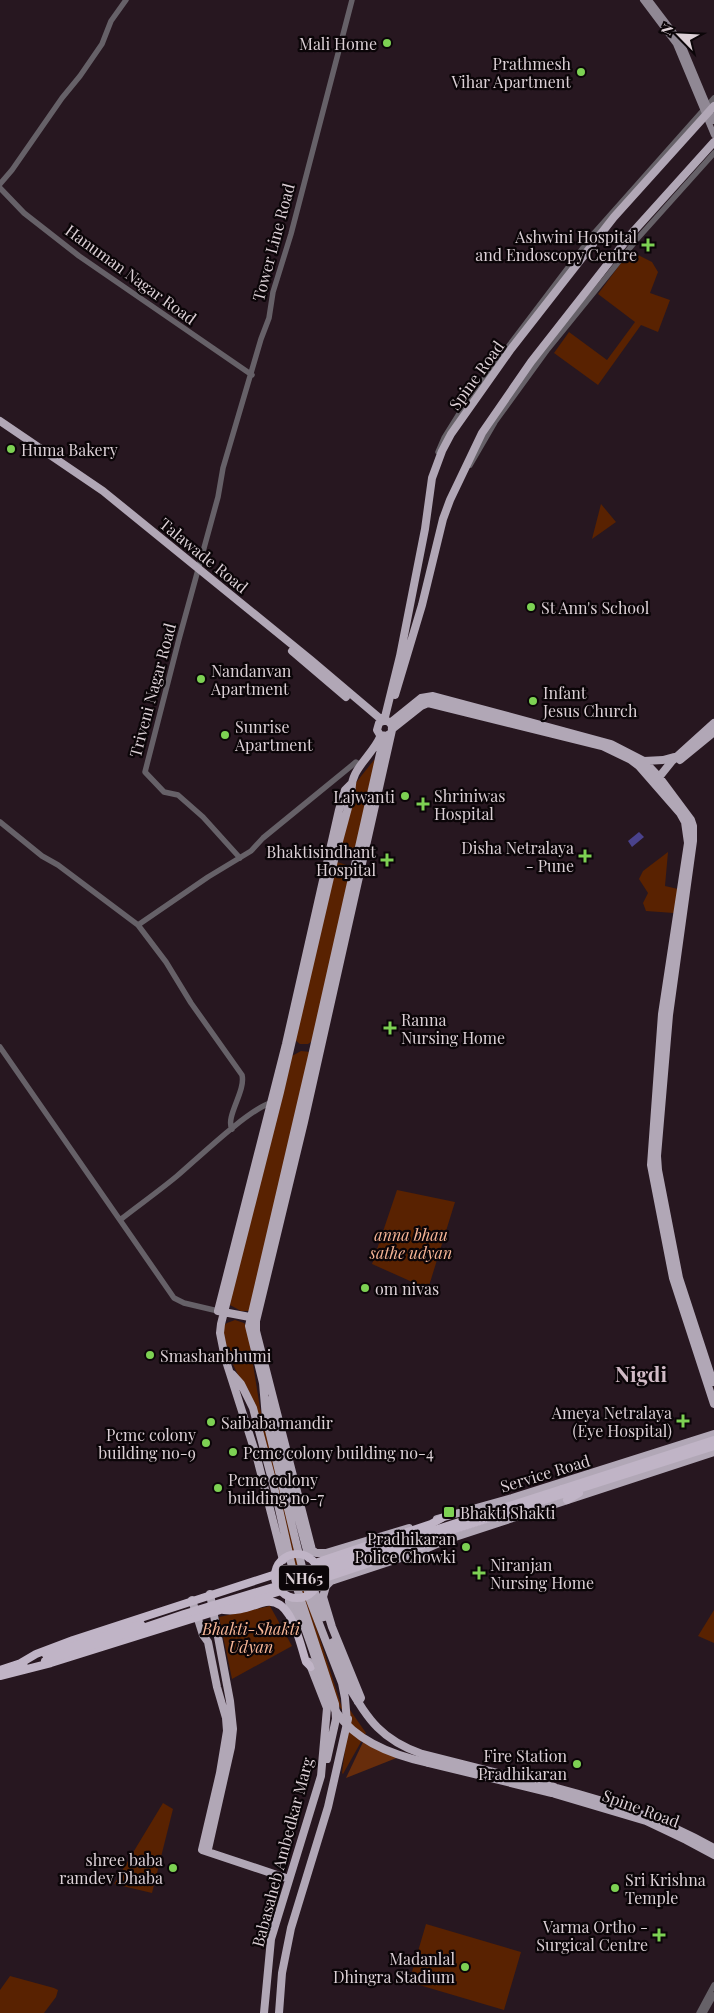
<svg xmlns="http://www.w3.org/2000/svg" width="714" height="2013" font-family="'Playfair Display',serif">
<rect width="100%" height="100%" fill="#271720"/>
<path fill="#592201" d="M 630,251 L 652,262 L 658,272 L 650,293 L 670,300 L 658,332 L 641,325 L 598,385 L 554,353 L 569,332 L 607,360 L 635,322 L 598,294 Z
M 601,504 L 616,522 L 592,539 Z
M 377,759 L 355,858 L 338,855 L 354,785 L 374,760 Z
M 668,852 L 665,886 L 678,889 L 674,913 L 646,911 L 643,903 L 648,893 L 639,879 L 643,871 Z
M 337,862 L 353,867 L 314,1040 L 308,1044 L 300,1044 L 295,1040 Z
M 301,1051 L 311,1052 L 250,1311 L 241,1311 L 230,1305 L 231,1297 L 290,1057 Z
M 397,1190 L 455,1202 L 428,1289 L 372,1264 Z
M 235,1320 L 244,1323 L 247,1327 L 260,1408 L 280,1482 L 305,1592 L 343,1711 L 334,1700 L 299,1591 L 246,1389 C 234,1369 225,1349 223,1326 L 227,1323 Z
M 270,1606 L 292,1646 L 232,1679 L 219,1617 Z
M 714,1610 L 714,1643 L 698,1636 Z
M 350,1710 L 366,1733 L 343,1774 L 342,1773 Z
M 163,1803 L 173,1809 L 152,1893 L 114,1884 Z
M 426,1924 L 521,1952 L 504,2010 L 409,1982 Z
M 10,1976 L 54,1988 L 58,1990 L 56,1997 L 44,2013 L 0,2013 L 0,1990 Z"/>
<path fill="#672d0c" d="M 364,1740 L 399,1757 L 346,1778 Z"/>
<path fill="#4a428c" d="M 639,832 L 644,837 L 632,847 L 628,841 Z"/>
<g fill="none" stroke-linecap="round" stroke-linejoin="round">
<path stroke="#666168" stroke-width="5.5" d="M 0,184 L 12,170 L 62,98 L 80,76 L 102,44 L 111,21 L 126,0
M 0,188 L 24,213 L 79,256 L 252,375
M 438,452 L 444,438 L 467,401 L 595,232 L 714,98
M 470,465 L 495,422 L 548,349 L 638,238 L 714,153
M 0,822 L 42,856 L 58,865 L 138,925 L 166,962 L 191,1003 L 242,1075 C 246,1091 225,1117 232,1129
M 240,858 L 203,817 L 178,795 L 164,792 L 145,772 L 179,639 L 218,497 L 223,468 L 261,339 L 269,318 L 273,292 L 291,234 L 352,0
M 138,925 L 208,877 L 251,851 L 263,838 L 356,762 L 361,765
M 0,1047 L 174,1298 L 184,1303 L 218,1311
M 120,1220 C 139,1205 159,1191 177,1176 C 197,1159 250,1108 271,1103
M 699,2013 L 714,1985
M 704,2013 L 714,1995"/>
<path stroke="#908894" stroke-width="6" d="M 643,0 L 676,44 L 714,135
M 649,0 L 681,42 L 714,121"/>
<path stroke="#b1a7b6" stroke-width="8" d="M 0,421 L 103,491 L 311,660 L 383,721
M 292,651 L 346,697
M 395,695 L 422,605 L 443,519 L 450,500 L 482,433 L 531,362 L 632,233 L 714,142
M 384,721 L 400,656 L 425,529 L 432,478 L 442,451 L 451,434 L 511,349 L 614,217 L 714,106
M 390,723 L 421,698 L 433,696 L 611,744 L 644,761 L 659,777 L 691,820 L 693,826 L 693,841 L 669,1015 L 657,1156 L 658,1170 L 679,1278 L 713,1382
M 392,729 L 421,706 L 428,703 L 602,746 L 631,760 L 639,766 L 680,813 L 685,822 L 688,843 L 662,1014 L 651,1165 L 673,1278 L 714,1404
M 391,733 L 387,736 L 380,735 L 377,730 L 379,723 C 386,718 393,722 392,730 L 304,1122 L 256,1321 L 256,1331 L 312,1550 L 316,1553 L 326,1553 L 409,1528
M 680,760 L 714,732
M 644,761 L 663,760 L 674,757
M 656,781 L 672,761 L 714,723
M 255,1318 L 218,1311 L 286,1044 L 339,810 L 345,790 L 351,784
M 232,1374 L 241,1384 L 253,1408 L 275,1491 L 296,1585 L 335,1704 L 336,1719 L 327,1759
M 267,1400 L 309,1558
M 437,1519 L 512,1498 L 714,1434
M 283,1560 L 257,1458 L 225,1358 L 220,1333 L 221,1324 L 280,1092 L 335,856 L 352,793 C 348,771 372,756 380,737
M 314,1590 L 324,1617
M 289,1597 L 289,1602 L 297,1625
M 192,1600 L 203,1635 L 208,1642 L 217,1687 L 226,1718 L 227,1731 L 220,1773 L 202,1850 L 289,1879
M 333,1642 L 347,1683
M 347,1684 C 369,1720 380,1739 422,1754 L 554,1787
M 358,1702 L 361,1698 L 332,1627 L 323,1597 L 326,1586 L 331,1581 L 416,1553 L 446,1540 L 714,1452
M 347,1722 L 345,1698 L 342,1683 L 310,1600 L 266,1418 L 263,1383 L 249,1326 L 312,1056 L 384,736
M 429,1763 L 552,1793
M 557,1788 C 614,1803 662,1819 714,1848
M 555,1794 L 646,1821 L 686,1840 L 714,1855
M 208,1849 L 231,1747 L 233,1729 L 230,1701 L 210,1594
M 264,2013 L 271,1939 L 321,1776 L 327,1708 L 309,1662
M 279,2013 L 282,1973 L 291,1928 L 328,1807 L 348,1719"/>
<path stroke="#c0b4c6" stroke-width="8" d="M 562,1489 L 714,1440
M 563,1494 L 714,1446
M 567,1500 L 579,1493
M 315,1563 L 431,1524 L 442,1518
M 319,1580 L 435,1541 L 446,1540
M 224,1610 C 237,1612 249,1607 262,1603 C 291,1593 299,1641 306,1662 L 311,1667
M 19,1664 L 36,1654 L 73,1640 L 276,1574
M 0,1670 L 24,1662
M 0,1676 L 51,1663 L 281,1591"/>
<path stroke="#b1a7b6" stroke-width="8" d="M 294,1598 C 302,1620 310,1641 317,1663 C 323,1680 327,1698 337,1713 C 357,1742 396,1756 429,1763"/>
<path stroke="#c0b4c6" stroke-width="8" d="M275 1576a22 22 0 1 1 44 0a22 22 0 1 1-44 0Z
M 298,1574 L 562,1489
M 46,1655 L 141,1624
M 45,1661 L 184,1614 L 333,1569 L 563,1494"/>
</g>
<g fill="#7dd153" stroke="#0b0508" stroke-width="2">
<circle cx="387" cy="43" r="5"/>
<circle cx="581" cy="72" r="5"/>
<path d="M645.5 237.5h5v5h5v5h-5v5h-5v-5h-5v-5h5z"/>
<circle cx="11" cy="449" r="5"/>
<circle cx="531" cy="607" r="5"/>
<circle cx="201" cy="679" r="5"/>
<circle cx="533" cy="701" r="5"/>
<circle cx="225" cy="735" r="5"/>
<circle cx="405" cy="796" r="5"/>
<path d="M420.5 796.5h5v5h5v5h-5v5h-5v-5h-5v-5h5z"/>
<path d="M582.5 848.5h5v5h5v5h-5v5h-5v-5h-5v-5h5z"/>
<path d="M384.5 852.5h5v5h5v5h-5v5h-5v-5h-5v-5h5z"/>
<path d="M387.5 1020.5h5v5h5v5h-5v5h-5v-5h-5v-5h5z"/>
<circle cx="365" cy="1288" r="5"/>
<circle cx="150" cy="1355" r="5"/>
<path d="M680.5 1413.5h5v5h5v5h-5v5h-5v-5h-5v-5h5z"/>
<circle cx="211" cy="1422" r="5"/>
<circle cx="206" cy="1443" r="5"/>
<circle cx="233" cy="1452" r="5"/>
<circle cx="218" cy="1488" r="5"/>
<rect x="443" y="1506" width="12" height="12" rx="2.5"/>
<circle cx="466" cy="1547" r="5"/>
<path d="M476.5 1565.5h5v5h5v5h-5v5h-5v-5h-5v-5h5z"/>
<circle cx="577" cy="1764" r="5"/>
<circle cx="173" cy="1868" r="5"/>
<circle cx="615" cy="1888" r="5"/>
<path d="M656.5 1927.5h5v5h5v5h-5v5h-5v-5h-5v-5h5z"/>
<circle cx="465" cy="1967" r="5"/>
</g>
<g text-anchor="middle" dominant-baseline="central" stroke-width="4.5" stroke-linejoin="round" paint-order="stroke">
<rect fill="#0b0508" stroke="#9d9398" stroke-width="1" x="279" y="1565.5" width="50" height="25" rx="4"/>
<g font-size="15" font-weight="bold" fill="#dcd0d6">
<text x="304" y="1578">NH65</text>
</g>
<g font-size="16" fill="#dcd0d6" stroke="#0b0508" text-anchor="start">
<text x="377" y="43" text-anchor="end">Mali Home</text>
<text x="571" y="63" text-anchor="end">Prathmesh<tspan x="571" dy="18">Vihar Apartment</tspan></text>
<text x="637" y="236" text-anchor="end">Ashwini Hospital<tspan x="637" dy="18">and Endoscopy Centre</tspan></text>
<text x="21" y="449">Huma Bakery</text>
<text x="541" y="607">St Ann's School</text>
<text x="211" y="670">Nandanvan<tspan x="211" dy="18">Apartment</tspan></text>
<text x="543" y="692">Infant<tspan x="543" dy="18">Jesus Church</tspan></text>
<text x="235" y="726">Sunrise<tspan x="235" dy="18">Apartment</tspan></text>
<text x="434" y="795">Shriniwas<tspan x="434" dy="18">Hospital</tspan></text>
<text x="395" y="796" text-anchor="end">Lajwanti</text>
<text x="574" y="847" text-anchor="end">Disha Netralaya<tspan x="574" dy="18">- Pune</tspan></text>
<text x="376" y="851" text-anchor="end">Bhaktisindhant<tspan x="376" dy="18">Hospital</tspan></text>
<text x="401" y="1019">Ranna<tspan x="401" dy="18">Nursing Home</tspan></text>
<text x="375" y="1288">om nivas</text>
<text x="160" y="1355">Smashanbhumi</text>
<text x="672" y="1412" text-anchor="end">Ameya Netralaya<tspan x="672" dy="18">(Eye Hospital)</tspan></text>
<text x="221" y="1422">Saibaba mandir</text>
<text x="196" y="1434" text-anchor="end">Pcmc colony<tspan x="196" dy="18">building no-9</tspan></text>
<text x="243" y="1452">Pcmc colony building no-4</text>
<text x="228" y="1479">Pcmc colony<tspan x="228" dy="18">building no-7</tspan></text>
<text x="460" y="1512">Bhakti Shakti</text>
<text x="456" y="1538" text-anchor="end">Pradhikaran<tspan x="456" dy="18">Police Chowki</tspan></text>
<text x="490" y="1564">Niranjan<tspan x="490" dy="18">Nursing Home</tspan></text>
<text x="567" y="1755" text-anchor="end">Fire Station<tspan x="567" dy="18">Pradhikaran</tspan></text>
<text x="163" y="1859" text-anchor="end">shree baba<tspan x="163" dy="18">ramdev Dhaba</tspan></text>
<text x="625" y="1879">Sri Krishna<tspan x="625" dy="18">Temple</tspan></text>
<text x="648" y="1926" text-anchor="end">Varma Ortho -<tspan x="648" dy="18">Surgical Centre</tspan></text>
<text x="455" y="1958" text-anchor="end">Madanlal<tspan x="455" dy="18">Dhingra Stadium</tspan></text>
</g>
<g font-size="16" fill="#dcd0d6" stroke="#0b0508">
<text transform="translate(273 242) rotate(-75)">Tower Line Road</text>
<text transform="translate(131 274) rotate(36)">Hanuman Nagar Road</text>
<text transform="translate(476 375) rotate(-54)">Spine Road</text>
<text transform="translate(204 555) rotate(39)">Talawade Road</text>
<text transform="translate(152 690) rotate(-75)">Triveni Nagar Road</text>
<text transform="translate(545 1473) rotate(-17)">Service Road</text>
<text transform="translate(641 1808) rotate(20)">Spine Road</text>
<text transform="translate(282 1852) rotate(-75)">Babasaheb Ambedkar Marg</text>
</g>
<g font-size="16" font-style="italic" fill="#f8b697" stroke="#0b0508">
<text x="411" y="1234">anna bhau<tspan x="411" dy="18">sathe udyan</tspan></text>
<text x="251" y="1628">Bhakti-Shakti<tspan x="251" dy="18">Udyan</tspan></text>
</g>
<g font-size="21" font-weight="bold" fill="#d1bbc6" stroke="#0b0508">
<text x="641" y="1373">Nigdi</text>
</g>
</g>
<g transform="translate(679 35) rotate(294)" stroke="#0b0508" stroke-width="4" paint-order="stroke">
<path d="M0-4L9 19L0 12L-9 19Z" fill="#dcd0d6"/>
<text y="-8" font-size="14" font-weight="bold" text-anchor="middle" fill="#dcd0d6">N</text>
</g>
</svg>
